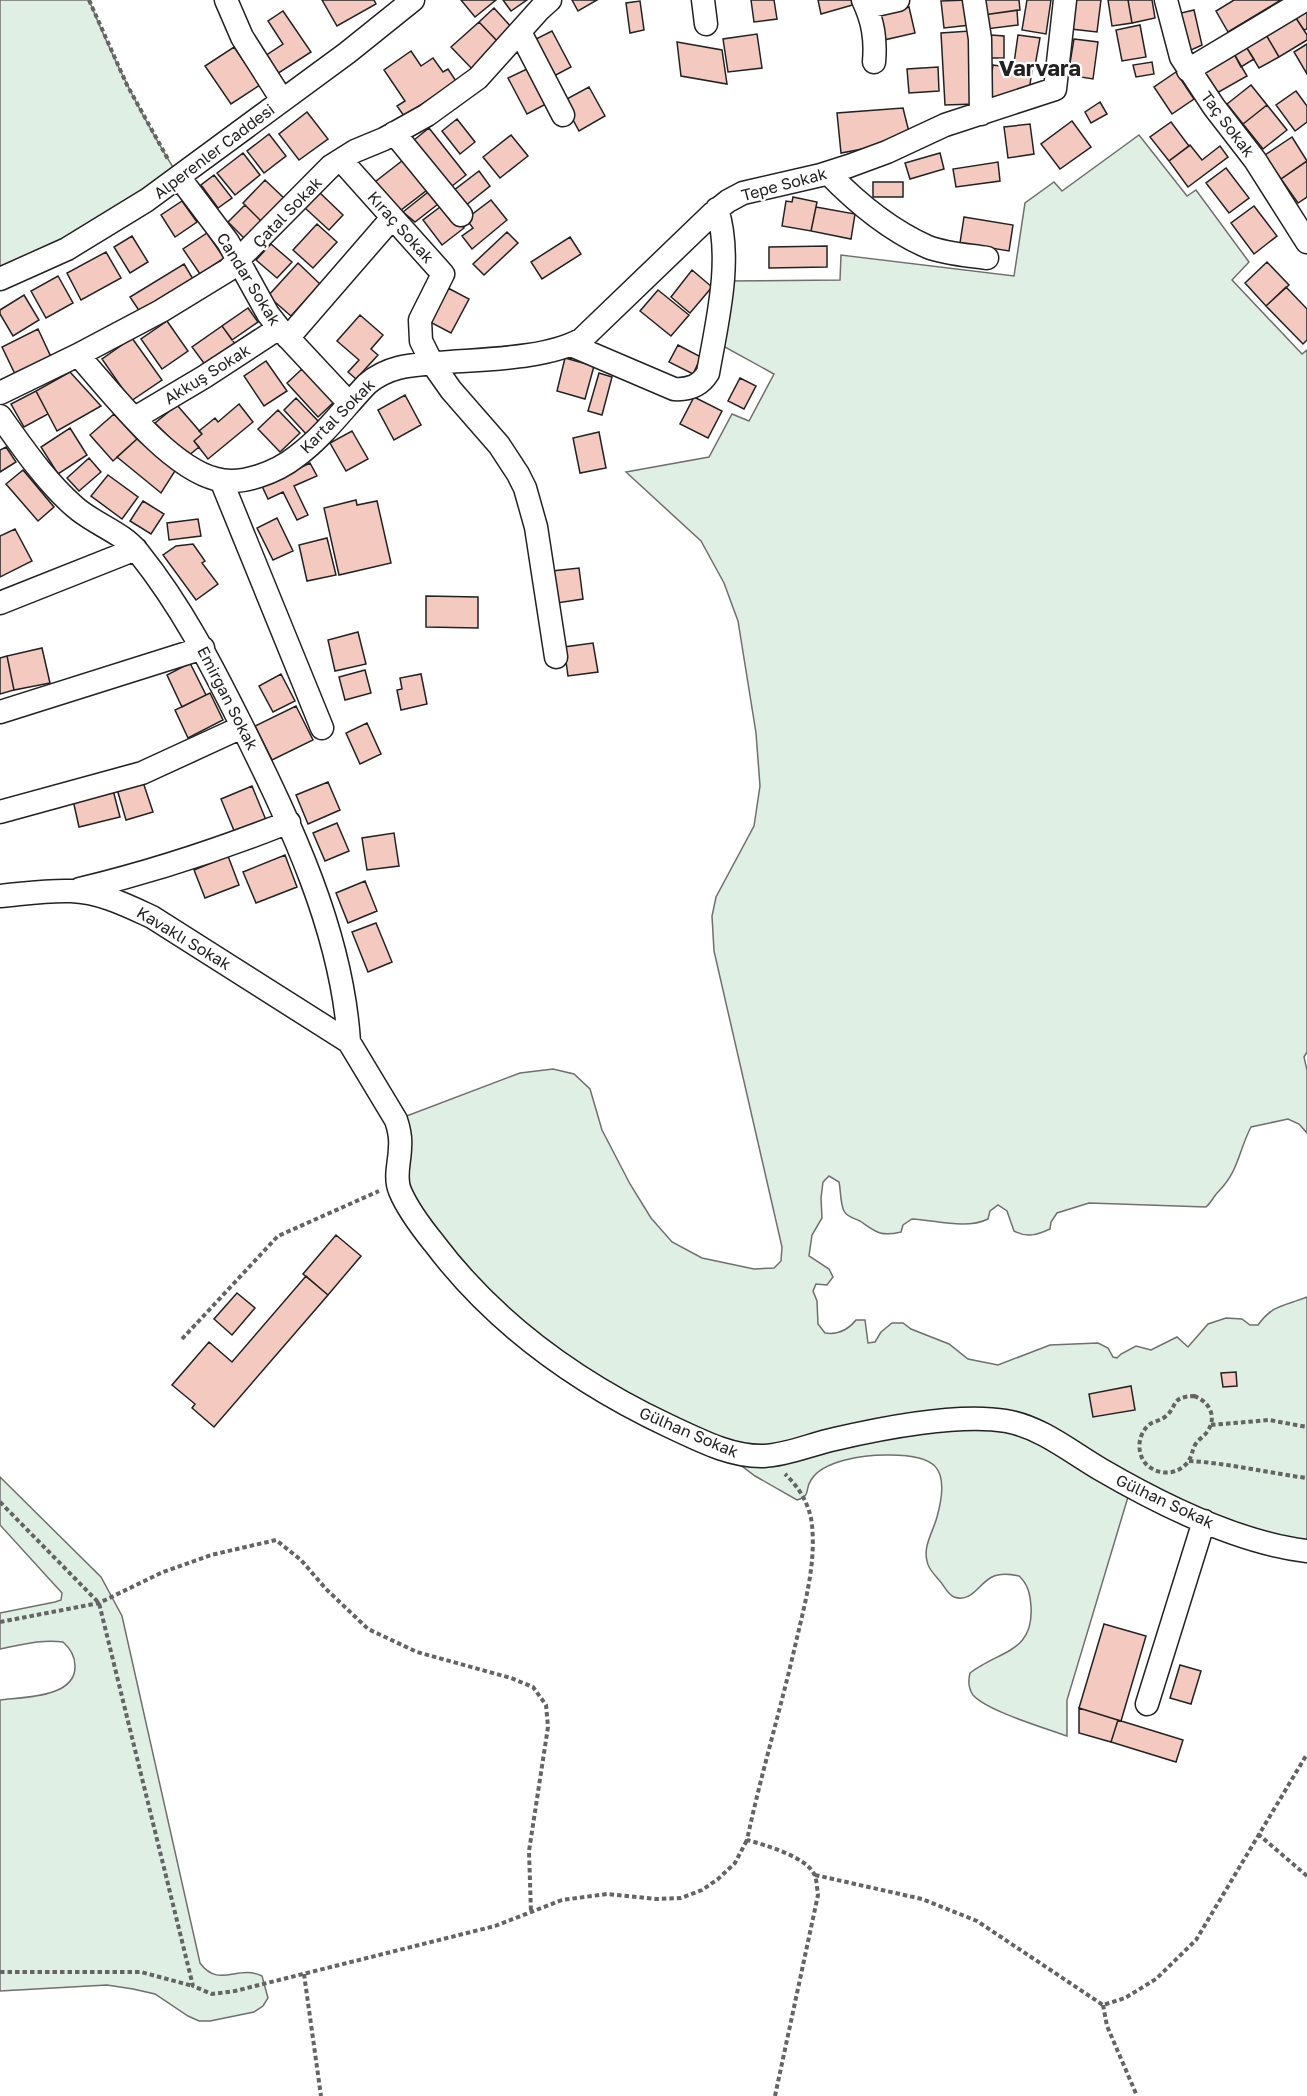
<svg xmlns="http://www.w3.org/2000/svg" width="1307" height="2096" font-family="'Golos Text',sans-serif">
<rect width="100%" height="100%" fill="#fff"/>
<path fill="#e0efe3" stroke="#6f6f6f" stroke-width="1.5" d="M 0,0 L 89,0 C 114,62 144,121 179,177 L 0,279 Z
M 1139,135 L 1187,196 L 1196,190 L 1249,262 L 1232,280 L 1302,354 L 1307,350 L 1307,1052 L 1304,1057 L 1307,1070 L 1307,1133 L 1299,1124 L 1288,1119 L 1251,1127 C 1238,1152 1239,1171 1218,1192 C 1213,1197 1211,1203 1206,1207 L 1089,1203 L 1057,1213 L 1051,1222 L 1050,1229 C 1037,1235 1027,1238 1014,1231 L 1007,1211 L 998,1205 L 990,1211 L 988,1219 C 966,1230 935,1220 912,1219 L 903,1225 L 901,1232 C 880,1237 876,1232 860,1221 C 854,1218 847,1217 844,1211 C 840,1203 841,1191 839,1182 L 829,1176 L 823,1182 L 821,1198 L 822,1218 L 812,1235 L 809,1256 L 829,1269 L 833,1277 L 827,1285 L 816,1284 L 813,1291 L 817,1301 L 818,1324 L 825,1333 C 838,1335 848,1330 856,1320 L 865,1320 L 868,1343 L 875,1342 L 881,1332 L 892,1323 L 903,1323 L 911,1329 L 949,1344 L 968,1359 L 998,1365 L 1050,1345 L 1098,1343 L 1108,1348 L 1113,1357 L 1117,1358 L 1121,1354 L 1136,1346 L 1151,1350 L 1177,1337 L 1188,1347 L 1208,1324 L 1226,1318 L 1242,1319 L 1250,1325 L 1258,1325 C 1273,1304 1285,1306 1307,1297 L 1307,1551 L 1131,1487 L 1067,1700 L 1067,1736 C 1045,1728 987,1711 973,1695 C 968,1688 968,1681 970,1673 C 1000,1650 1034,1653 1031,1606 C 1030,1594 1028,1584 1019,1576 C 1010,1574 1000,1573 992,1577 C 978,1584 972,1603 954,1597 C 947,1594 944,1585 939,1580 C 934,1574 928,1569 927,1561 C 923,1546 933,1532 937,1517 C 951,1467 936,1454 886,1455 C 865,1455 823,1460 811,1480 C 804,1490 812,1495 797,1500 L 755,1476 L 739,1464 L 553,1359 L 414,1217 L 396,1120 L 520,1073 L 553,1069 L 574,1074 L 590,1089 L 602,1130 L 630,1184 L 651,1218 L 672,1242 L 702,1258 L 754,1269 L 774,1268 L 781,1261 L 782,1247 L 714,951 L 712,916 L 716,897 L 754,826 L 760,786 L 756,733 L 738,621 L 724,583 L 701,541 L 626,472 L 709,457 L 732,414 L 749,421 L 774,374 L 714,341 L 722,281 L 840,280 L 841,255 L 1014,276 L 1025,203 L 1054,182 L 1062,191 Z
M 0,1477 L 101,1577 L 122,1616 L 200,1963 C 219,1989 238,1964 262,1976 L 268,1998 L 263,2006 L 254,2012 L 210,2021 L 199,2021 L 188,2016 L 155,1994 L 133,1989 L 107,1985 L 0,1991 L 0,1700 C 23,1697 76,1698 75,1666 C 75,1656 71,1649 63,1642 C 41,1639 21,1645 0,1649 L 0,1613 L 55,1602 L 61,1600 L 62,1593 L 0,1525 Z"/>
<path fill="#f3c9c0" stroke="#222" stroke-width="1.5" d="M 322,0 L 374,0 L 376,4 L 337,26 Z
M 461,0 L 496,0 L 475,17 Z
M 503,0 L 527,0 L 511,11 Z
M 572,0 L 597,0 L 578,11 Z
M 751,0 L 774,0 L 777,19 L 754,22 Z
M 818,0 L 855,0 L 856,4 L 821,14 Z
M 967,0 L 970,25 L 944,28 L 941,1 Z
M 980,0 L 1019,0 L 1020,10 L 984,15 Z
M 1027,0 L 1051,0 L 1046,34 L 1022,30 Z
M 1075,0 L 1101,0 L 1097,32 L 1071,29 Z
M 1108,0 L 1128,0 L 1132,23 L 1112,26 Z
M 1128,0 L 1152,0 L 1155,18 L 1132,23 Z
M 1234,0 L 1281,0 L 1228,32 L 1216,11 Z
M 640,1 L 644,30 L 630,33 L 626,3 Z
M 909,7 L 915,33 L 884,40 L 878,14 Z
M 1307,7 L 1307,29 L 1304,30 L 1294,15 Z
M 494,8 L 513,29 L 500,44 L 479,22 Z
M 1017,10 L 1018,25 L 986,29 L 984,15 Z
M 1194,10 L 1202,45 L 1189,51 L 1181,13 Z
M 283,11 L 311,52 L 277,74 L 265,56 L 283,44 L 268,21 Z
M 1294,15 L 1307,35 L 1307,40 L 1279,57 L 1265,33 Z
M 479,22 L 500,44 L 475,72 L 451,47 Z
M 1140,25 L 1146,57 L 1122,61 L 1116,30 Z
M 552,31 L 571,67 L 554,76 L 534,40 Z
M 970,31 L 974,104 L 945,105 L 941,33 Z
M 1265,33 L 1279,57 L 1259,68 L 1245,45 Z
M 757,34 L 762,68 L 728,72 L 723,39 Z
M 991,35 L 1004,36 L 1004,58 L 990,58 Z
M 1018,35 L 1040,38 L 1035,66 L 1014,63 Z
M 1074,39 L 1098,42 L 1093,79 L 1068,75 Z
M 677,42 L 722,50 L 727,84 L 681,76 Z
M 1307,44 L 1307,74 L 1294,52 Z
M 1245,45 L 1254,59 L 1241,67 L 1233,52 Z
M 234,47 L 260,85 L 231,104 L 205,66 Z
M 411,51 L 421,66 L 433,58 L 443,72 L 448,69 L 456,81 L 404,116 L 397,106 L 405,101 L 384,70 Z
M 1233,52 L 1247,76 L 1217,93 L 1203,70 Z
M 1152,62 L 1154,74 L 1136,77 L 1133,65 Z
M 993,65 L 1032,71 L 1029,91 L 988,99 Z
M 938,67 L 939,91 L 909,93 L 907,69 Z
M 529,68 L 548,103 L 527,114 L 508,78 Z
M 1176,72 L 1194,99 L 1172,114 L 1154,87 Z
M 1251,85 L 1267,105 L 1243,124 L 1227,104 Z
M 589,87 L 605,116 L 579,131 L 563,101 Z
M 1296,91 L 1307,106 L 1307,122 L 1295,131 L 1276,105 Z
M 1100,102 L 1107,114 L 1091,123 L 1085,112 Z
M 1267,105 L 1287,130 L 1263,149 L 1243,124 Z
M 903,108 L 909,132 L 884,145 L 841,153 L 837,113 Z
M 307,112 L 328,139 L 299,160 L 279,134 Z
M 457,119 L 475,142 L 460,154 L 442,131 Z
M 1072,121 L 1091,147 L 1060,169 L 1041,144 Z
M 1171,122 L 1189,146 L 1169,161 L 1150,137 Z
M 1030,124 L 1034,154 L 1008,158 L 1004,127 Z
M 429,128 L 466,175 L 447,190 L 409,144 Z
M 269,134 L 286,156 L 264,173 L 247,151 Z
M 511,135 L 528,156 L 500,178 L 483,157 Z
M 1292,137 L 1307,161 L 1281,179 L 1265,155 Z
M 1190,145 L 1202,160 L 1220,146 L 1228,157 L 1188,187 L 1169,161 Z
M 243,153 L 260,175 L 235,195 L 217,173 Z
M 940,153 L 944,169 L 910,179 L 905,163 Z
M 407,157 L 431,187 L 401,210 L 371,185 Z
M 1307,161 L 1307,197 L 1298,203 L 1281,179 Z
M 998,162 L 1000,181 L 956,187 L 953,169 Z
M 1226,168 L 1249,198 L 1229,213 L 1206,183 Z
M 479,171 L 490,186 L 465,206 L 453,191 Z
M 214,175 L 232,198 L 218,208 L 201,185 Z
M 265,180 L 285,199 L 262,222 L 243,203 Z
M 873,182 L 903,182 L 903,197 L 873,197 Z
M 432,189 L 442,201 L 415,222 L 403,212 Z
M 319,192 L 343,215 L 329,230 L 305,208 Z
M 793,197 L 817,202 L 811,231 L 782,226 L 786,201 L 792,202 Z
M 491,200 L 507,220 L 472,249 L 462,236 L 473,228 L 466,219 Z
M 182,201 L 197,222 L 175,237 L 161,215 Z
M 444,204 L 464,228 L 442,245 L 423,220 Z
M 245,205 L 262,222 L 245,239 L 228,222 Z
M 1254,206 L 1277,236 L 1254,254 L 1231,223 Z
M 816,207 L 855,214 L 851,239 L 811,231 Z
M 964,217 L 1013,225 L 1009,251 L 960,243 Z
M 317,224 L 337,242 L 313,268 L 293,250 Z
M 507,232 L 518,243 L 484,275 L 473,264 Z
M 207,233 L 224,258 L 200,274 L 183,249 Z
M 132,236 L 148,262 L 130,273 L 114,247 Z
M 570,237 L 581,254 L 542,279 L 531,262 Z
M 271,244 L 292,262 L 277,278 L 256,260 Z
M 827,246 L 827,267 L 769,268 L 769,247 Z
M 106,252 L 121,278 L 81,300 L 67,273 Z
M 1267,262 L 1289,285 L 1266,306 L 1245,283 Z
M 298,263 L 320,284 L 291,316 L 268,296 Z
M 184,264 L 193,279 L 140,312 L 130,297 Z
M 692,270 L 712,287 L 690,313 L 671,297 Z
M 58,276 L 73,303 L 46,318 L 31,291 Z
M 1286,287 L 1307,309 L 1307,340 L 1303,344 L 1266,306 Z
M 448,288 L 469,299 L 451,333 L 430,322 Z
M 658,290 L 689,315 L 671,336 L 640,311 Z
M 24,295 L 39,320 L 13,336 L 0,314 L 0,310 Z
M 248,308 L 258,322 L 232,340 L 222,326 Z
M 360,315 L 383,335 L 371,349 L 378,355 L 356,379 L 348,372 L 359,360 L 337,341 Z
M 167,321 L 188,351 L 162,369 L 141,339 Z
M 222,326 L 236,345 L 206,366 L 192,347 Z
M 38,329 L 51,357 L 15,374 L 2,347 Z
M 132,338 L 162,380 L 131,401 L 102,359 Z
M 678,345 L 701,357 L 693,374 L 669,362 Z
M 565,358 L 594,366 L 585,399 L 557,391 Z
M 266,361 L 287,391 L 264,406 L 244,376 Z
M 302,369 L 334,402 L 318,417 L 287,383 Z
M 70,372 L 101,406 L 57,431 L 36,391 Z
M 599,373 L 612,377 L 602,415 L 588,411 Z
M 740,378 L 756,386 L 744,409 L 728,401 Z
M 36,391 L 48,414 L 24,427 L 11,404 Z
M 405,395 L 421,425 L 394,440 L 378,410 Z
M 694,397 L 722,411 L 708,438 L 680,424 Z
M 296,398 L 320,423 L 307,435 L 284,410 Z
M 239,404 L 253,422 L 208,459 L 194,441 L 202,434 L 199,431 L 215,418 L 218,422 Z
M 177,405 L 202,434 L 194,441 L 199,447 L 188,456 L 155,423 Z
M 278,410 L 300,433 L 280,452 L 258,429 Z
M 114,414 L 137,439 L 113,461 L 90,435 Z
M 70,428 L 87,455 L 58,474 L 41,447 Z
M 352,431 L 368,459 L 346,471 L 330,443 Z
M 599,432 L 606,468 L 580,473 L 573,438 Z
M 137,439 L 175,471 L 161,493 L 117,457 Z
M 6,447 L 16,462 L 0,472 L 0,450 Z
M 89,458 L 101,472 L 79,491 L 67,478 Z
M 310,463 L 317,476 L 294,486 L 308,515 L 297,520 L 283,492 L 268,499 L 262,486 Z
M 23,470 L 54,507 L 38,521 L 6,484 Z
M 108,475 L 138,497 L 122,519 L 91,496 Z
M 356,500 L 357,505 L 377,501 L 391,563 L 339,575 L 324,508 Z
M 143,501 L 164,514 L 151,534 L 130,521 Z
M 277,518 L 293,551 L 273,560 L 257,528 Z
M 198,519 L 201,536 L 169,540 L 167,523 Z
M 15,529 L 32,561 L 0,577 L 0,536 Z
M 327,538 L 336,575 L 307,581 L 299,545 Z
M 193,544 L 205,561 L 202,563 L 218,584 L 196,600 L 163,555 L 176,546 Z
M 579,568 L 583,599 L 557,603 L 552,571 Z
M 426,596 L 478,597 L 478,628 L 426,627 Z
M 358,632 L 366,664 L 335,671 L 328,640 Z
M 593,643 L 598,672 L 568,676 L 564,647 Z
M 42,648 L 50,683 L 14,690 L 7,656 Z
M 7,656 L 14,690 L 0,694 L 0,658 Z
M 190,663 L 206,695 L 182,707 L 167,675 Z
M 365,670 L 371,693 L 345,700 L 339,677 Z
M 281,674 L 295,701 L 273,712 L 259,686 Z
M 421,674 L 427,704 L 401,710 L 397,690 L 402,689 L 400,678 Z
M 210,693 L 223,720 L 188,738 L 175,710 Z
M 296,706 L 313,740 L 272,760 L 255,726 Z
M 367,723 L 381,754 L 360,764 L 346,733 Z
M 143,782 L 153,812 L 126,820 L 117,789 Z
M 328,782 L 340,810 L 308,824 L 296,795 Z
M 252,786 L 266,820 L 235,833 L 221,799 Z
M 113,790 L 120,817 L 79,827 L 73,800 Z
M 337,823 L 349,851 L 325,861 L 313,833 Z
M 394,833 L 399,866 L 367,870 L 362,838 Z
M 285,855 L 297,887 L 256,903 L 243,872 Z
M 228,856 L 239,885 L 205,898 L 194,870 Z
M 365,881 L 377,911 L 348,923 L 336,893 Z
M 376,923 L 392,962 L 368,972 L 352,932 Z
M 336,1235 L 361,1256 L 328,1295 L 303,1274 Z
M 306,1276 L 328,1295 L 214,1427 L 192,1408 L 195,1404 L 172,1385 L 209,1342 L 232,1362 Z
M 237,1293 L 255,1308 L 232,1335 L 214,1319 Z
M 1236,1372 L 1237,1386 L 1223,1387 L 1221,1373 Z
M 1131,1386 L 1135,1410 L 1093,1417 L 1089,1394 Z
M 1104,1624 L 1146,1636 L 1121,1721 L 1079,1708 Z
M 1180,1665 L 1201,1671 L 1191,1704 L 1170,1698 Z
M 1079,1708 L 1118,1720 L 1111,1742 L 1079,1733 Z
M 1118,1720 L 1183,1740 L 1176,1762 L 1111,1742 Z"/>
<g fill="none" stroke-linecap="round" stroke-linejoin="round">
<g stroke="#222" stroke-width="25">
<path id="minor" d="M 226,0 L 242,37 L 282,100
M 703,0 L 706,24
M 863,0 C 873,21 876,39 874,62
M 974,0 L 980,39 L 981,114
M 1166,0 L 1181,57 L 1214,107 L 1255,160 L 1307,242
M 867,7 L 898,0
M 520,32 L 563,115
M 1188,70 L 1305,0
M 394,133 L 461,215
M 341,160 L 443,274 L 420,320 L 421,341 L 432,363 L 451,390 L 499,445 L 518,474 L 525,488 L 536,527 L 556,657
M 828,173 C 856,202 889,230 928,247 C 946,254 967,255 987,258
M 179,177 L 228,242 L 268,314 L 279,328 L 349,403
M 0,279 L 67,249 L 147,200 L 347,53 L 413,0
M 288,338 L 392,218
M 571,345 L 674,389 C 689,390 700,386 708,373 C 717,322 733,259 717,209
M 78,355 C 111,392 168,467 216,479 C 242,486 277,472 297,456 C 324,436 344,408 367,384 C 388,366 411,365 436,363 C 479,359 545,360 582,339 L 713,213 L 728,201 L 743,193 L 821,175 L 849,166 L 887,152 L 945,125 L 1055,89 L 1065,0
M 0,393 L 78,355 L 161,311 L 228,270 L 331,166 L 355,151 L 384,139 L 427,115 L 478,78 L 540,9 L 550,0
M 0,416 C 23,448 46,482 75,507 C 94,524 122,532 138,552 C 182,607 211,664 242,726 C 291,825 342,931 349,1042
M 135,418 L 204,377 L 279,328
M 221,480 L 322,728
M 0,603 L 136,549
M 0,712 L 203,648
M 0,812 L 142,773 L 242,727
M 80,889 C 151,872 221,849 289,822
M 0,896 C 23,894 47,890 71,891 C 100,892 126,905 152,917 L 349,1042 L 396,1120 C 399,1129 401,1138 400,1147 C 400,1162 394,1177 400,1191 C 408,1210 421,1227 434,1243 C 495,1324 578,1383 669,1426 C 699,1440 731,1457 764,1456 C 787,1455 812,1444 835,1439 C 882,1428 960,1413 1006,1421 C 1041,1427 1071,1452 1100,1469 C 1160,1504 1238,1543 1307,1551
M 1147,1704 L 1204,1521"/>
</g>
<path stroke="#646464" stroke-width="4" stroke-dasharray="4.5 3" stroke-linecap="butt" d="M 89,0 L 127,85 L 169,161
M 182,1339 L 278,1236 L 379,1191
M 1194,1396 C 1209,1401 1218,1417 1207,1432 C 1204,1437 1198,1439 1195,1445 C 1192,1451 1192,1456 1188,1462 C 1178,1475 1159,1476 1147,1465 C 1136,1454 1137,1434 1150,1424 C 1155,1421 1162,1420 1166,1416 C 1178,1406 1170,1397 1194,1396 Z
M 1211,1425 L 1269,1420 L 1307,1427
M 1189,1461 C 1228,1463 1268,1473 1307,1478
M 0,1502 L 99,1603 L 193,1986 L 212,1994 L 235,1991 L 495,1926 L 562,1900 L 607,1894 L 656,1899 L 681,1898 L 702,1890 L 718,1879 L 735,1863 L 747,1840
M 0,1622 L 99,1603 L 163,1572 L 211,1555 L 276,1540 L 301,1560 L 326,1589 L 368,1629 L 417,1652 L 511,1678 L 533,1687 L 546,1705 L 548,1727 L 529,1851 L 531,1912
M 1258,1834 L 1307,1876
M 815,1875 L 922,1899 L 977,1921 L 1103,2005 L 1125,1998 L 1156,1979 L 1196,1940 L 1307,1754
M 0,1972 L 141,1972 L 193,1986
M 304,1974 L 321,2096
M 1103,2005 L 1107,2026 L 1137,2096
M 775,2096 L 818,1895 C 817,1889 817,1882 815,1876 C 808,1857 765,1845 747,1840 C 761,1774 781,1708 796,1642 C 805,1603 816,1564 812,1525 C 810,1505 799,1487 785,1474"/>
<use href="#minor" stroke="#fff" stroke-width="22"/>
</g>
<g text-anchor="middle" dominant-baseline="central" stroke-width="4.5" stroke-linejoin="round" paint-order="stroke">
<g font-size="16" fill="#222" stroke="#fff">
<text transform="translate(1228 124) rotate(53)">Taç Sokak</text>
<text transform="translate(214 151) rotate(-37)">Alperenler Caddesi</text>
<text transform="translate(784 184) rotate(-15)">Tepe Sokak</text>
<text transform="translate(287 212) rotate(-46)">Çatal Sokak</text>
<text transform="translate(401 227) rotate(48)">Kıraç Sokak</text>
<text transform="translate(249 279) rotate(58)">Candar Sokak</text>
<text transform="translate(207 374) rotate(-32)">Akkuş Sokak</text>
<text transform="translate(337 416) rotate(-45)">Kartal Sokak</text>
<text transform="translate(228 698) rotate(63)">Emirgan Sokak</text>
<text transform="translate(184 938) rotate(31)">Kavaklı Sokak</text>
<text transform="translate(689 1432) rotate(23)">Gülhan Sokak</text>
<text transform="translate(1165 1501) rotate(25)">Gülhan Sokak</text>
</g>
<g font-size="22" font-weight="bold" fill="#222" stroke="#fff">
<text x="1040" y="67">Varvara</text>
</g>
</g>
</svg>
